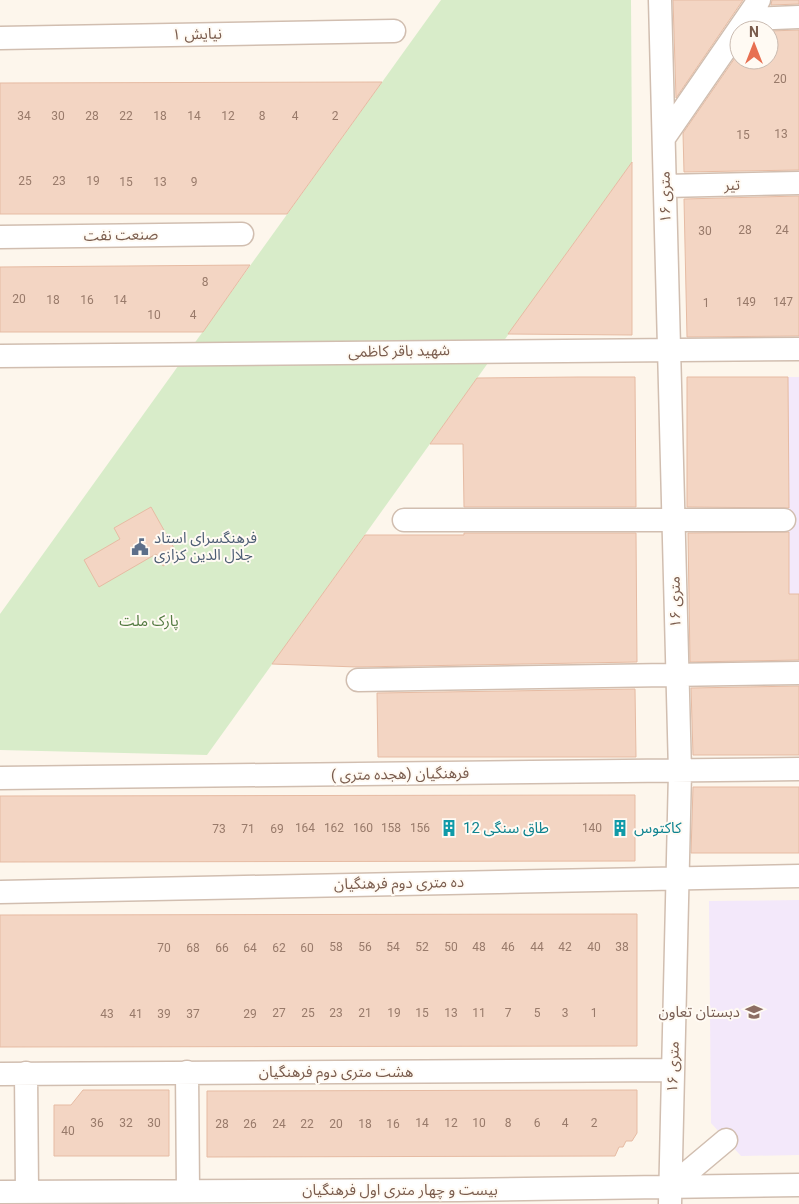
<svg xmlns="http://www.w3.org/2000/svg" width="799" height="1204" font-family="Roboto,'Noto Sans Arabic',sans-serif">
<rect width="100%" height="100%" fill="#fdf6ec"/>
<path fill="#f3e8fa" d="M 788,377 L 799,377 L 799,594 L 789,594 Z
M 799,900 L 799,1155 L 741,1156 L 711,1123 L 709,901 Z"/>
<path fill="#d8ecc9" d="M 441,0 L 631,0 L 632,162 L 207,755 L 0,750 L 0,614 Z"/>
<path fill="#f3d5c3" stroke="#e6bba3" d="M 673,0 L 743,0 L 676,98 Z
M 772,0 L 799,0 L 799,4 L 771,5 Z
M 799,30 L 799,170 L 684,172 L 683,133 L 739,52 L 739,60 L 769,60 L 769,31 Z
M 382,82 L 287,214 L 0,214 L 0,83 Z
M 632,162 L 632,335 L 508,334 L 579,236 Z
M 799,196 L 799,336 L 687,337 L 684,199 Z
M 250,265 L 203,332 L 0,332 L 0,267 Z
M 578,377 L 635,377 L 636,507 L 464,507 L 463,444 L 430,444 L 477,378 Z
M 687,377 L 788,377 L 789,508 L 687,507 Z
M 151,507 L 179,557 L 163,566 L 156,554 L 99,587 L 84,560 L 120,539 L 114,528 Z
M 789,532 L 789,594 L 799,594 L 799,660 L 690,662 L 688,533 Z
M 464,533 L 636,533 L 637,662 L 357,667 L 272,664 L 365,535 L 464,535 Z
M 799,686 L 799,755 L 693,755 L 691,688 Z
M 635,689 L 636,757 L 378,757 L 377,693 Z
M 693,787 L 799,787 L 799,853 L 691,853 Z
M 635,795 L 635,861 L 0,862 L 0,796 Z
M 637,914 L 637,1046 L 0,1047 L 0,915 Z
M 83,1090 L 169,1090 L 169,1156 L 54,1156 L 54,1105 L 71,1105 Z
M 637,1090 L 637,1133 L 632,1141 L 626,1141 L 623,1147 L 619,1147 L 615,1156 L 207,1157 L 207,1091 Z"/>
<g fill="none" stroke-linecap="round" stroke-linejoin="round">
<g stroke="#d1beb0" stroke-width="25">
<path id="street" d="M 660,0 L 680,772 L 670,1204
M 746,19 L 799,17
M 0,38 L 394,31
M 664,138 L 759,0
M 665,186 L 799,183
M 0,237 L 242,234
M 0,356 L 799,349
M 404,520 L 784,520
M 358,680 L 799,673
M 0,778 L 799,769
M 0,892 L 799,876
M 187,1072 L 188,1191
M 26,1073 L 27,1191
M 0,1074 L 673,1070
M 670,1187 L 726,1140
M 0,1192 L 459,1190 L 799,1185"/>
</g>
<use href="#street" stroke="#fff" stroke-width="22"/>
</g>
<defs>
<g id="civic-bare" transform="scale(1.35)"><path d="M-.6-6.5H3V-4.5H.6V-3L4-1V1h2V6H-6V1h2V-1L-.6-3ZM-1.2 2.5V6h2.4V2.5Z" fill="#5c6f8a" stroke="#fffaf3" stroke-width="2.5" paint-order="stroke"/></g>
<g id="building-bare" transform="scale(1.35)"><path d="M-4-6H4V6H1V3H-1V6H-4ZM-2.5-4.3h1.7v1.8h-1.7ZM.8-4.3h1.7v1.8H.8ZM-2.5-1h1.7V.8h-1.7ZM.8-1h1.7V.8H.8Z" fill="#0f9aa8" stroke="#fffaf3" stroke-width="2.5" paint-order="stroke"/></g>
<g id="school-bare" transform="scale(1.35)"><path d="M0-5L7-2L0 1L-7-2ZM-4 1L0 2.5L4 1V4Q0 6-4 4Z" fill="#8d6e63" stroke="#fffaf3" stroke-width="2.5" paint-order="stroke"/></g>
</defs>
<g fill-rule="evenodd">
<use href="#civic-bare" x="140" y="547"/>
<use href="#building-bare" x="449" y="828"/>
<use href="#building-bare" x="620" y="828"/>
<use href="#school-bare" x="754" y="1012"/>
</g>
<g text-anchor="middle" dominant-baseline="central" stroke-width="4" stroke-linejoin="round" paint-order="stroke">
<g font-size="12" fill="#987a6a">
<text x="780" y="79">20</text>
<text x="24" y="116">34</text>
<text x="58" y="116">30</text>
<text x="92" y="116">28</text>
<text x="126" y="116">22</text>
<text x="160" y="116">18</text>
<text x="194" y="116">14</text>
<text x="228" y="116">12</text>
<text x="262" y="116">8</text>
<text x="295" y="116">4</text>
<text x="335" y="116">2</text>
<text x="781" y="134">13</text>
<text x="743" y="135">15</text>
<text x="25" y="181">25</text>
<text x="59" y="181">23</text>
<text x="93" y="181">19</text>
<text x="126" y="182">15</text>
<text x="160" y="182">13</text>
<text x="194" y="182">9</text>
<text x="745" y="230">28</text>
<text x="782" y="230">24</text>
<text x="705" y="231">30</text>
<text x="205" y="282">8</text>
<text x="19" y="299">20</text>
<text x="53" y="300">18</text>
<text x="87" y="300">16</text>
<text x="120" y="300">14</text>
<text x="746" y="302">149</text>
<text x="783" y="302">147</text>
<text x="706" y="303">1</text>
<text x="154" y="315">10</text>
<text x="193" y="315">4</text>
<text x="305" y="828">164</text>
<text x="334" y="828">162</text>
<text x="363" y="828">160</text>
<text x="391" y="828">158</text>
<text x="420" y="828">156</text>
<text x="592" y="828">140</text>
<text x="219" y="829">73</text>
<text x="248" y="829">71</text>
<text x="277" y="829">69</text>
<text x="336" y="947">58</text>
<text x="365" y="947">56</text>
<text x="393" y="947">54</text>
<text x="422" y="947">52</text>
<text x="451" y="947">50</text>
<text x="479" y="947">48</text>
<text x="508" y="947">46</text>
<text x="537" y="947">44</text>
<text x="565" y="947">42</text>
<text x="594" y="947">40</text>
<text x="622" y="947">38</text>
<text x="164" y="948">70</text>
<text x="193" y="948">68</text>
<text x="222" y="948">66</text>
<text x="250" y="948">64</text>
<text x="279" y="948">62</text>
<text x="307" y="948">60</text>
<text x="279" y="1013">27</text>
<text x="308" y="1013">25</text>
<text x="336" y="1013">23</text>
<text x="365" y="1013">21</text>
<text x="394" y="1013">19</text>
<text x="422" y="1013">15</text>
<text x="451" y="1013">13</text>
<text x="479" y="1013">11</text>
<text x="508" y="1013">7</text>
<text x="537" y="1013">5</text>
<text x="565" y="1013">3</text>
<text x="594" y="1013">1</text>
<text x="107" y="1014">43</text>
<text x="136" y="1014">41</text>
<text x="164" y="1014">39</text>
<text x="193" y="1014">37</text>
<text x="250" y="1014">29</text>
<text x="97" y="1123">36</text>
<text x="126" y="1123">32</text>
<text x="154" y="1123">30</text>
<text x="422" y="1123">14</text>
<text x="451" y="1123">12</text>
<text x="479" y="1123">10</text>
<text x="508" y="1123">8</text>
<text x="537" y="1123">6</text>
<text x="565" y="1123">4</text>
<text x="594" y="1123">2</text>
<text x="222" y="1124">28</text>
<text x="250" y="1124">26</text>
<text x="279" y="1124">24</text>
<text x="307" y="1124">22</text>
<text x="336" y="1124">20</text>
<text x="365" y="1124">18</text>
<text x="393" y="1124">16</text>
<text x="68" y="1131">40</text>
</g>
<g font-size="15" fill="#7a5c4d" stroke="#fffaf3">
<text transform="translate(197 34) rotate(-1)">نیایش ۱</text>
<text transform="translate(732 185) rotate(-2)">تیر</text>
<text transform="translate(665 197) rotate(-91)">۱۶ متری</text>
<text transform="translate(121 235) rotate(-1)">صنعت نفت</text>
<text transform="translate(399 351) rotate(-1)">شهید باقر کاظمی</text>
<text transform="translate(675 602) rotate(-91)">۱۶ متری</text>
<text transform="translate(400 774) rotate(-1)">فرهنگیان (هجده متری )</text>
<text transform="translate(399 883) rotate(-1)">ده متری دوم فرهنگیان</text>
<text transform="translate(673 1067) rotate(-88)">۱۶ متری</text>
<text x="336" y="1072">هشت متری دوم فرهنگیان</text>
<text x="400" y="1190">بیست و چهار متری اول فرهنگیان</text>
</g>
<g font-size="15" fill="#4e5e75" stroke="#fffaf3" text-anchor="start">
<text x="154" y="538">فرهنگسرای استاد<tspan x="154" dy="17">جلال الدین کزازی</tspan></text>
</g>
<g font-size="15" fill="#537a41" stroke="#fffaf3">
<text x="149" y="621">پارک ملت</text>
</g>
<g font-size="15" fill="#0d838f" stroke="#fffaf3" text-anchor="start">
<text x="463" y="828">طاق سنگی 12</text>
<text x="634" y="828">کاکتوس</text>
</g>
<g font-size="15" fill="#785e54" stroke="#fffaf3" text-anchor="end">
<text x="740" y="1012">دبستان تعاون</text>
</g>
</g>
<g transform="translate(754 45)"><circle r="24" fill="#fffaf3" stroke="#cabbb1"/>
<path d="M0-4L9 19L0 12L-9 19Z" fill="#e76f51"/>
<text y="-8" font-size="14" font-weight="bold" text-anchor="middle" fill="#7a5c4d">N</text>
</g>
</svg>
